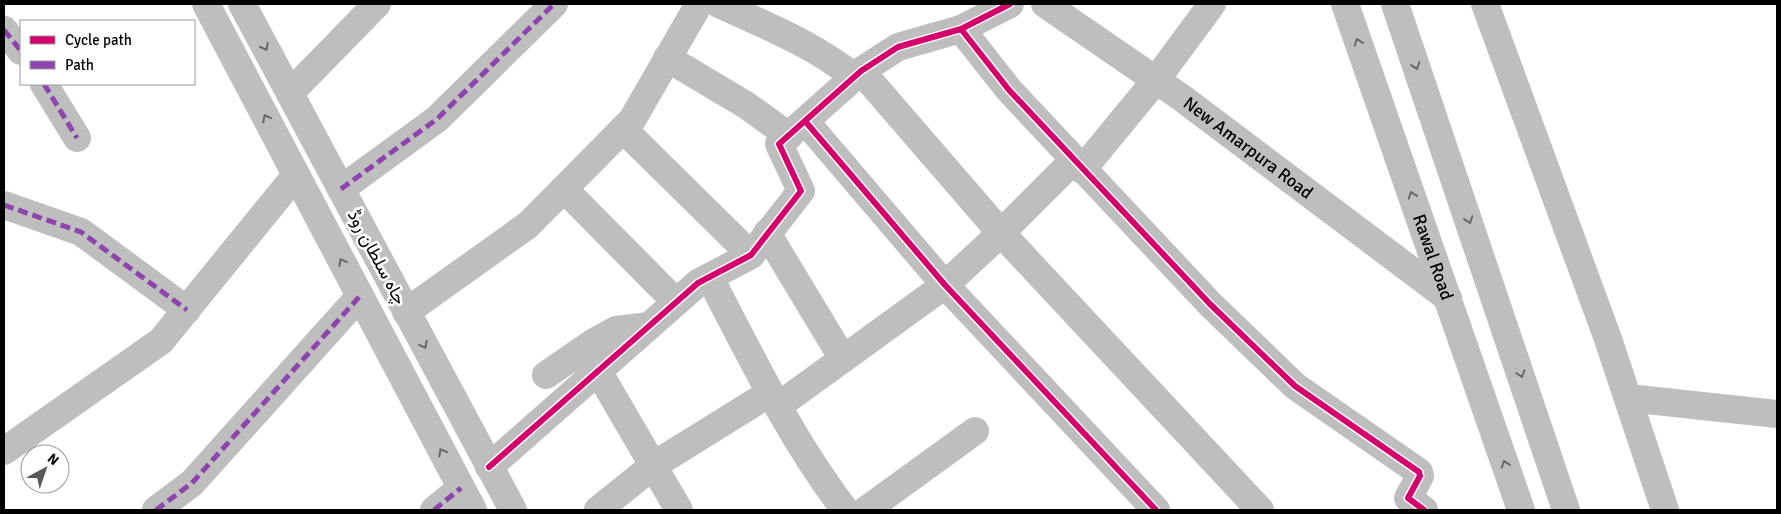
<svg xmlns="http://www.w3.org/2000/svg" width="1781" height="514" font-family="Signika,Vazirmatn,sans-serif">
<rect width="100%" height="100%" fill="#fff"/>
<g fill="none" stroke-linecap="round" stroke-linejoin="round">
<g stroke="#bebebe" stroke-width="28">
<path d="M 719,4 C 765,25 815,45 854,77"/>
<path id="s1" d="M 1045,4 L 1182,98 L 1448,298"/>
<path d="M 1485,4 L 1608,339 L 1665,510"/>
<path d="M 961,29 L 1009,90 L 1210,304 L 1295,386 L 1419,472 L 1420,476 L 1408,498 L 1424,510"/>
<path d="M 4,30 L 21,51"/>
<path d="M 667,58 L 746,105 L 789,136"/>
<path d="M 861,71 L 1001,233 L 1260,510"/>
<path d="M 44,84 L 77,138"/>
<path d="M 290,93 L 377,4"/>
<path d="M 805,121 L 945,285 L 1156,510"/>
<path d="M 623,129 L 751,255"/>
<path d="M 1082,170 L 1156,80 L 1212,4"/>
<path d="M 341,189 L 437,119 L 554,4"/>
<path d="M 564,189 L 676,302"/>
<path d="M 4,205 L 81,232 L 187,310"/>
<path d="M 767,233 L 843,359"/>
<path d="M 710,278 C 751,357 791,439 845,510"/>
<path d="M 406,312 L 528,225 L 632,120 L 699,4"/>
<path d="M 598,371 L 679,510"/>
<path d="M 546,375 L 594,342 L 616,330 L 649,326"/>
<path d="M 1628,398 L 1777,414"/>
<path d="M 778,406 L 945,285 L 1001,233 L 1074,160"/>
<path d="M 4,451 L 161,341 L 296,175"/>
<path d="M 489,467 L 698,283 L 751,255 L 801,191 L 779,144 L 861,71 L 898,47 L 961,29 L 1010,4"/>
<path d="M 156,510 L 192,483 L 360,296"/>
<path d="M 434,510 L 461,488"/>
<path d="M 598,510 L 654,465 L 770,393"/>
<path d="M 866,510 L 975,431"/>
</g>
<g stroke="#bebebe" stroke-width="28">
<path d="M 206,4 L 473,510"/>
<path d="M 242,4 L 513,510"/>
<path id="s2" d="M 1345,4 L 1521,510"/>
<path d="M 1395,4 L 1566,510"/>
</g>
<path stroke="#8e44ad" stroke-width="5" stroke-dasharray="10 5" stroke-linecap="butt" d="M 4,30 L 21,51
M 44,84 L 77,138
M 341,189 L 437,119 L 554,4
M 4,205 L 81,232 L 187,310
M 156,510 L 192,483 L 360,296
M 434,510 L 461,488"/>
<g stroke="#fff" stroke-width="9">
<path id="cycleway" d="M 961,29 L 1009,90 L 1210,304 L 1295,386 L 1419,472 L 1420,476 L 1408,498 L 1424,510
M 805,121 L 945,285 L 1156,510
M 489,467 L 698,283 L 751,255 L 801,191 L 779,144 L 861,71 L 898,47 L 961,29 L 1010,4"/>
</g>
<use href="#cycleway" stroke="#d6006c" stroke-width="6"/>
</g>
<defs><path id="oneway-chevron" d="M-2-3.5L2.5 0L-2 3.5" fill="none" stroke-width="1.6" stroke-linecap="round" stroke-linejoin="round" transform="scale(1.25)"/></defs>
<g stroke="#686868">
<use href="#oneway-chevron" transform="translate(1358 42) rotate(-109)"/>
<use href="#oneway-chevron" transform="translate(265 47) rotate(62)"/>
<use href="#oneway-chevron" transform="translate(1416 66) rotate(71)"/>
<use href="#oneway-chevron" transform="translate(266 118) rotate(-118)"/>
<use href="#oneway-chevron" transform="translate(1412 195) rotate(-109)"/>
<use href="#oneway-chevron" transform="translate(1469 220) rotate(71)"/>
<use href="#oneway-chevron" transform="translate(342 262) rotate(-118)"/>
<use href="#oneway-chevron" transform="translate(424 345) rotate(62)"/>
<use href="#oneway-chevron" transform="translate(1521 374) rotate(72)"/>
<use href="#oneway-chevron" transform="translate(442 452) rotate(-118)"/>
<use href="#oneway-chevron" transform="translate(1505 464) rotate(-109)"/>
</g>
<g text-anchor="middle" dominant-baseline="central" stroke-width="5" stroke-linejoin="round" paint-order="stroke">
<g font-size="18" fill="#000" stroke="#fff">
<text stroke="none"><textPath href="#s1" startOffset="249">New Amarpura Road</textPath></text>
<text transform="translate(377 257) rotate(62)">چاہ سلطان روڈ</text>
<text stroke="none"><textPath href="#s2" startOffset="268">Rawal Road</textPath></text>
</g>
</g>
<rect width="1781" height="514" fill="none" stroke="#000000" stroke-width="10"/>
<rect x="20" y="20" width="175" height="65" fill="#ffffff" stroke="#999999"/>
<rect x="30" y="36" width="25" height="8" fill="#d6006c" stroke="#999999"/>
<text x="65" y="45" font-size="15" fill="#000000">Cycle path</text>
<rect x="30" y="61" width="25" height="8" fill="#8e44ad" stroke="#999999"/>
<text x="65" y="70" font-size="15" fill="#000000">Path</text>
<g transform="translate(45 469) rotate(40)"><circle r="24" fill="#ffffff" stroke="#999999"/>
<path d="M0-4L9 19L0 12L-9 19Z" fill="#595959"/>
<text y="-8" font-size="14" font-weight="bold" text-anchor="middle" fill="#000000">N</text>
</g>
</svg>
